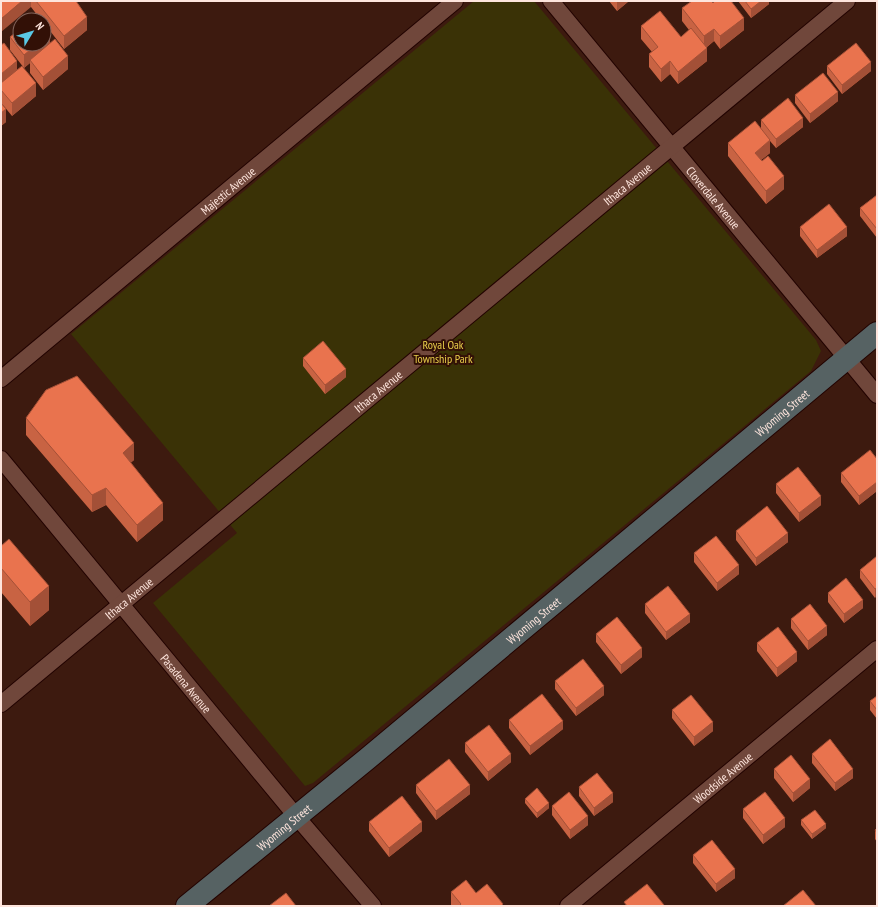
<svg xmlns="http://www.w3.org/2000/svg" width="878" height="907" font-family="'PT Sans Narrow',sans-serif">
<rect width="100%" height="100%" fill="#3d1a0f"/>
<path fill="#3a3206" d="M 474,1 L 534,1 L 816,340 L 821,351 L 811,371 L 313,783 L 305,786 L 153,603 L 237,533 L 71,334 Z"/>
<g fill="none" stroke-linecap="round" stroke-linejoin="round">
<g stroke="#220300" stroke-width="18">
<g id="street">
<path id="s1" d="M 551,1 L 877,395"/>
<path id="s2" d="M 1,379 L 455,1"/>
<path id="s3" d="M 1,459 L 296,816 L 373,906"/>
<path id="s4" d="M 1,704 L 847,1"/>
<path id="s5" d="M 568,906 L 877,649"/>
</g>
</g>
<g stroke="#220300" stroke-width="24">
<g id="secondary">
<path id="s6" d="M 187,906 L 367,759 L 877,333"/>
</g>
</g>
<use href="#street" stroke="#70473b" stroke-width="16"/>
<use href="#secondary" stroke="#566263" stroke-width="22"/>
</g>
<path fill="#c86343" d="M 1,1 L 76,1 L 87,30 L 64,49 L 44,23 L 44,20 L 41,20 L 31,7 Z
M 609,1 L 629,1 L 617,11 Z
M 738,1 L 769,1 L 769,4 L 751,18 Z
M 713,3 L 744,30 L 720,49 L 714,41 L 707,47 L 707,61 L 678,84 L 670,74 L 661,82 L 649,67 L 649,54 L 652,52 L 641,39 L 641,26 L 681,37 L 689,30 L 682,21 L 682,8 Z
M 10,37 L 50,43 L 68,69 L 43,90 L 30,73 L 30,63 L 24,68 L 10,50 Z
M 1,45 L 17,70 L 36,96 L 12,116 L 3,105 L 6,122 L 1,126 Z
M 827,66 L 871,71 L 842,94 L 827,74 Z
M 795,95 L 838,101 L 810,123 L 795,103 Z
M 761,120 L 803,127 L 776,148 L 770,141 L 770,153 L 761,160 L 784,189 L 766,204 L 728,156 L 728,143 L 761,128 Z
M 877,195 L 877,238 L 860,216 L 860,208 Z
M 800,227 L 847,236 L 817,258 L 800,236 Z
M 303,358 L 346,377 L 325,394 L 303,366 Z
M 26,418 L 134,460 L 130,463 L 163,520 L 137,542 L 106,505 L 92,512 L 26,435 Z
M 877,459 L 877,491 L 859,505 L 841,482 L 841,473 Z
M 776,484 L 821,505 L 799,522 L 776,493 Z
M 736,531 L 788,542 L 756,566 L 736,540 Z
M 1,546 L 49,610 L 30,626 L 1,592 Z
M 694,553 L 739,574 L 717,591 L 694,562 Z
M 877,556 L 875,598 L 860,578 L 860,570 Z
M 828,593 L 863,608 L 844,623 L 828,602 Z
M 645,604 L 690,622 L 666,640 L 645,613 Z
M 791,619 L 827,635 L 808,650 L 791,628 Z
M 596,634 L 642,657 L 621,674 L 596,642 Z
M 757,643 L 797,661 L 777,677 L 757,651 Z
M 555,681 L 604,695 L 576,716 L 555,689 Z
M 877,696 L 877,719 L 870,710 L 870,701 Z
M 672,710 L 713,731 L 694,746 L 672,718 Z
M 509,720 L 563,729 L 530,755 L 509,728 Z
M 465,743 L 511,762 L 488,781 L 465,752 Z
M 812,754 L 853,778 L 835,791 L 812,763 Z
M 774,769 L 810,788 L 793,802 L 774,778 Z
M 416,785 L 470,794 L 436,820 L 416,793 Z
M 579,787 L 613,802 L 594,816 L 579,796 Z
M 525,799 L 549,808 L 537,818 L 525,803 Z
M 552,806 L 588,825 L 570,839 L 552,815 Z
M 743,809 L 785,827 L 763,844 L 743,818 Z
M 801,820 L 826,828 L 812,839 L 801,825 Z
M 369,822 L 422,831 L 389,857 L 369,831 Z
M 877,828 L 877,842 L 875,839 L 875,830 Z
M 693,855 L 735,878 L 716,892 L 693,863 Z
M 451,892 L 476,893 L 503,906 L 452,906 L 451,905 Z"/>
<path fill="#a35037" d="M 22,1 L 31,1 L 31,7 L 1,32 L 1,19 Z
M 617,1 L 629,1 L 617,11 Z
M 761,1 L 769,1 L 769,4 L 751,18 L 751,9 Z
M 87,17 L 87,30 L 64,49 L 64,36 Z
M 744,18 L 744,30 L 720,49 L 720,36 Z
M 714,29 L 714,41 L 704,49 L 704,36 Z
M 50,34 L 50,47 L 30,60 L 30,63 L 24,68 L 24,55 L 37,44 L 44,44 L 44,39 Z
M 707,48 L 707,61 L 678,84 L 678,72 Z
M 68,56 L 68,69 L 43,90 L 43,77 Z
M 17,61 L 17,73 L 1,87 L 1,74 Z
M 670,61 L 670,74 L 661,82 L 661,69 Z
M 871,62 L 871,71 L 842,94 L 842,85 Z
M 36,83 L 36,96 L 12,116 L 12,103 Z
M 838,92 L 838,101 L 810,123 L 810,114 Z
M 6,109 L 6,122 L 1,126 L 1,113 Z
M 803,118 L 803,127 L 776,148 L 776,139 Z
M 770,140 L 770,153 L 755,165 L 755,153 Z
M 784,176 L 784,189 L 766,204 L 766,191 Z
M 847,227 L 847,236 L 817,258 L 817,250 Z
M 346,369 L 346,377 L 325,394 L 325,385 Z
M 134,443 L 134,460 L 123,470 L 123,453 Z
M 877,482 L 877,491 L 859,505 L 859,496 Z
M 106,488 L 106,505 L 92,512 L 92,495 Z
M 821,496 L 821,505 L 799,522 L 799,513 Z
M 163,503 L 163,520 L 137,542 L 137,525 Z
M 788,533 L 788,542 L 756,566 L 756,558 Z
M 739,565 L 739,574 L 717,591 L 717,583 Z
M 49,586 L 49,610 L 30,626 L 30,602 Z
M 877,588 L 877,596 L 875,598 L 875,589 Z
M 863,600 L 863,608 L 844,623 L 844,614 Z
M 690,614 L 690,622 L 666,640 L 666,632 Z
M 827,626 L 827,635 L 808,650 L 808,641 Z
M 642,648 L 642,657 L 621,674 L 621,665 Z
M 797,652 L 797,661 L 777,677 L 777,668 Z
M 604,686 L 604,695 L 576,716 L 576,708 Z
M 563,721 L 563,729 L 530,755 L 530,746 Z
M 713,722 L 713,731 L 694,746 L 694,737 Z
M 511,754 L 511,762 L 488,781 L 488,772 Z
M 853,769 L 853,778 L 835,791 L 835,783 Z
M 810,779 L 810,788 L 793,802 L 793,793 Z
M 470,785 L 470,794 L 436,820 L 436,811 Z
M 613,793 L 613,802 L 594,816 L 594,808 Z
M 549,803 L 549,808 L 537,818 L 537,813 Z
M 588,816 L 588,825 L 570,839 L 570,830 Z
M 785,818 L 785,827 L 763,844 L 763,835 Z
M 422,822 L 422,831 L 389,857 L 389,848 Z
M 826,824 L 826,828 L 812,839 L 812,834 Z
M 735,869 L 735,878 L 716,892 L 716,884 Z"/>
<path fill="#e9734e" stroke="#a35037" d="M 1,1 L 22,1 L 1,19 Z
M 36,1 L 76,1 L 87,17 L 64,36 Z
M 692,1 L 711,1 L 713,3 L 715,1 L 731,1 L 744,18 L 720,36 L 714,29 L 704,36 L 682,8 Z
M 745,1 L 761,1 L 751,9 Z
M 660,11 L 681,37 L 691,28 L 707,48 L 678,72 L 670,61 L 661,69 L 649,54 L 658,47 L 641,26 Z
M 35,16 L 38,20 L 31,20 Z
M 44,27 L 50,34 L 44,39 Z
M 20,29 L 20,44 L 37,44 L 24,55 L 10,37 Z
M 55,39 L 68,56 L 43,77 L 30,60 Z
M 4,43 L 17,61 L 1,74 L 1,45 Z
M 856,43 L 871,62 L 842,85 L 827,66 Z
M 22,66 L 36,83 L 12,103 L 1,90 L 1,83 Z
M 823,73 L 838,92 L 810,114 L 795,95 Z
M 788,98 L 803,118 L 776,139 L 761,120 Z
M 1,103 L 6,109 L 1,113 Z
M 755,121 L 770,140 L 755,153 L 762,161 L 768,156 L 784,176 L 766,191 L 728,143 Z
M 877,195 L 877,229 L 860,208 Z
M 829,204 L 847,227 L 817,250 L 800,227 Z
M 323,341 L 346,369 L 325,385 L 303,358 Z
M 77,376 L 134,443 L 123,453 L 163,503 L 137,525 L 106,488 L 92,495 L 26,418 L 46,390 Z
M 870,450 L 877,459 L 877,482 L 859,496 L 841,473 Z
M 798,467 L 821,496 L 799,513 L 776,484 Z
M 767,506 L 788,533 L 756,558 L 736,531 Z
M 716,536 L 739,565 L 717,583 L 694,553 Z
M 9,539 L 49,586 L 30,602 L 1,568 L 1,546 Z
M 877,556 L 877,588 L 875,589 L 860,570 Z
M 846,578 L 863,600 L 844,614 L 828,593 Z
M 668,586 L 690,614 L 666,632 L 645,604 Z
M 810,604 L 827,626 L 808,641 L 791,619 Z
M 617,617 L 642,648 L 621,665 L 596,634 Z
M 778,627 L 797,652 L 777,668 L 757,643 Z
M 583,659 L 604,686 L 576,708 L 555,681 Z
M 542,694 L 563,721 L 530,746 L 509,720 Z
M 691,695 L 713,722 L 694,737 L 672,710 Z
M 877,696 L 877,710 L 870,701 Z
M 489,725 L 511,754 L 488,772 L 465,743 Z
M 830,739 L 853,769 L 835,783 L 812,754 Z
M 791,755 L 810,779 L 793,793 L 774,769 Z
M 449,759 L 470,785 L 436,811 L 416,785 Z
M 597,773 L 613,793 L 594,808 L 579,787 Z
M 537,788 L 549,803 L 537,813 L 525,799 Z
M 569,792 L 588,816 L 570,830 L 552,806 Z
M 765,792 L 785,818 L 763,835 L 743,809 Z
M 402,796 L 422,822 L 389,848 L 369,822 Z
M 815,810 L 826,824 L 812,834 L 801,820 Z
M 877,828 L 877,833 L 875,830 Z
M 712,840 L 735,869 L 716,884 L 693,855 Z
M 466,880 L 476,893 L 487,884 L 503,904 L 501,906 L 459,906 L 461,904 L 451,892 Z
M 647,884 L 664,905 L 663,906 L 627,906 L 624,902 Z
M 803,890 L 816,906 L 783,906 Z
M 286,893 L 296,906 L 269,906 Z"/>
<g text-anchor="middle" dominant-baseline="central" stroke-width="4" stroke-linejoin="round" paint-order="stroke">
<g font-size="12" fill="#fee5dd" stroke="#321006">
<text stroke="none"><textPath href="#s4" startOffset="814">Ithaca Avenue</textPath></text>
<text stroke="none"><textPath href="#s2" startOffset="295">Majestic Avenue</textPath></text>
<text stroke="none"><textPath href="#s1" startOffset="255">Cloverdale Avenue</textPath></text>
<text stroke="none"><textPath href="#s4" startOffset="490">Ithaca Avenue</textPath></text>
<text stroke="none"><textPath href="#s6" startOffset="773">Wyoming Street</textPath></text>
<text stroke="none"><textPath href="#s4" startOffset="166">Ithaca Avenue</textPath></text>
<text stroke="none"><textPath href="#s6" startOffset="449">Wyoming Street</textPath></text>
<text stroke="none"><textPath href="#s3" startOffset="291">Pasadena Avenue</textPath></text>
<text stroke="none"><textPath href="#s5" startOffset="201">Woodside Avenue</textPath></text>
<text stroke="none"><textPath href="#s6" startOffset="125">Wyoming Street</textPath></text>
</g>
<g font-size="12" fill="#e7cd4a" stroke="#321006">
<text x="443" y="344">Royal Oak<tspan x="443" dy="14">Township Park</tspan></text>
</g>
</g>
<rect width="878" height="907" fill="none" stroke="#fee5dd" stroke-width="4"/>
<g transform="translate(32 32) rotate(52)"><circle r="19" fill="#321006" stroke="#84655c"/>
<path d="M0-3L7 15L0 10L-7 15Z" fill="#5ac8e5"/>
<text y="-6" font-size="11" font-weight="bold" text-anchor="middle" fill="#fee5dd">N</text>
</g>
</svg>
